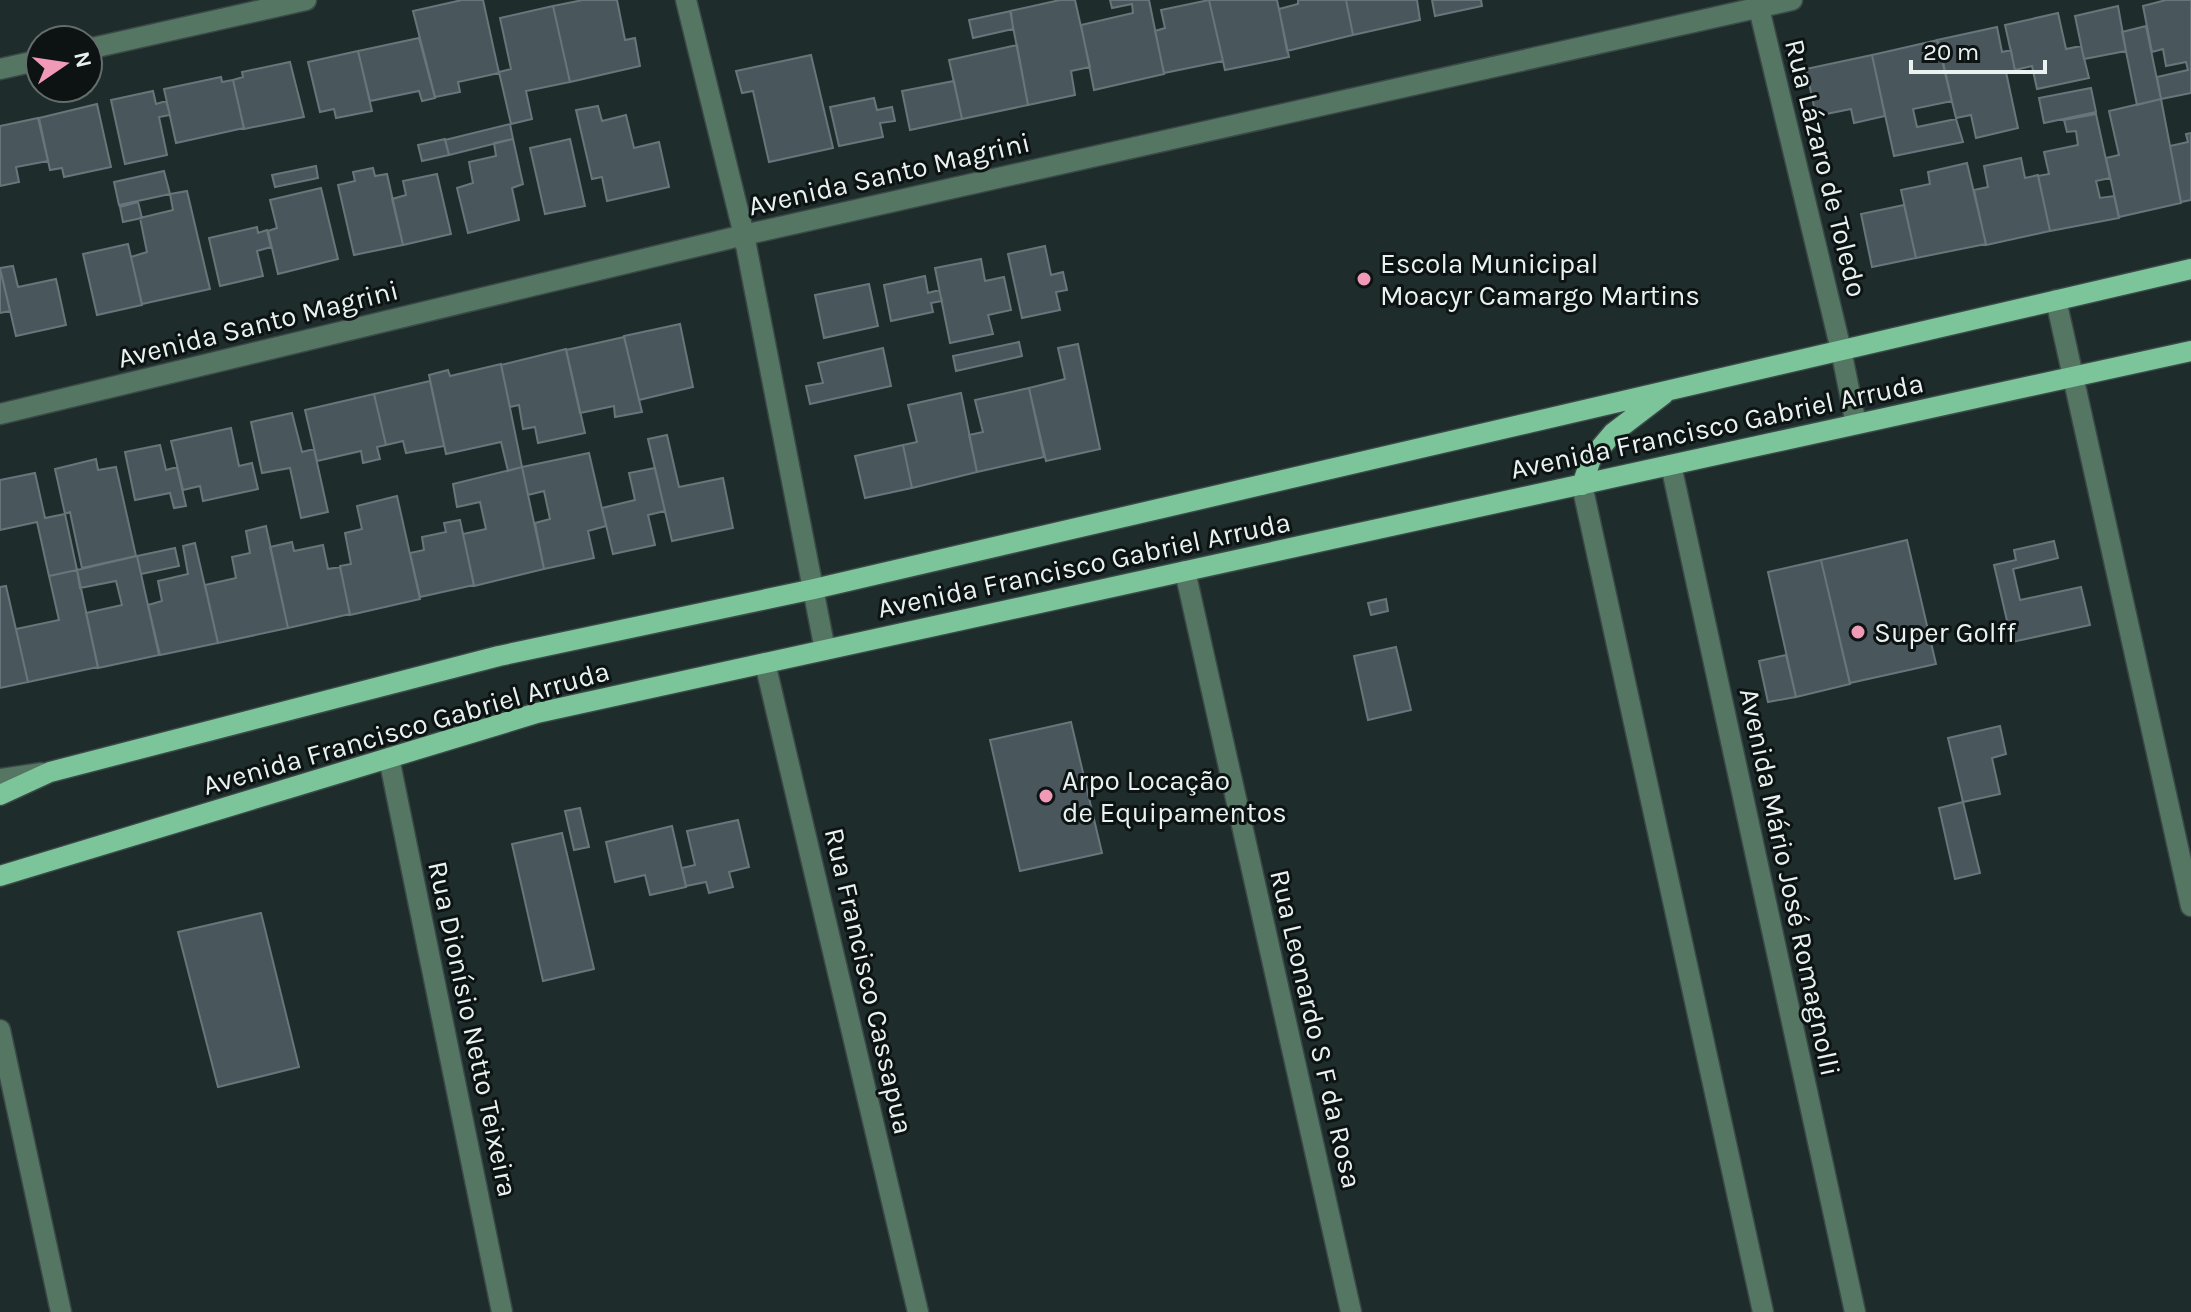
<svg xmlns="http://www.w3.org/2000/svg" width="2191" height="1312" font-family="Karla,sans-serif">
<rect width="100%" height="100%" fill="#1e2d2c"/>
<path fill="#49565c" stroke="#68767b" stroke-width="2" d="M 462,0 L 483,0 L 499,73 L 458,82 L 460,92 L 435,97 L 413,11 Z
M 583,0 L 617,0 L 625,40 L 635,38 L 640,66 L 570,82 L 553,6 Z
M 1060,0 L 1075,0 L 1090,67 L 1071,71 L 1075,95 L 1028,105 L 1010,11 Z
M 1110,0 L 1149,0 L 1164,74 L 1094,90 L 1081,25 L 1133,13 L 1132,4 L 1112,8 Z
M 1209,0 L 1223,61 L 1164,73 L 1155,31 L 1165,28 L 1161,10 Z
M 1209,0 L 1277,0 L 1289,57 L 1225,70 Z
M 1298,0 L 1346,0 L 1353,35 L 1287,51 L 1279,9 L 1298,4 Z
M 1346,0 L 1417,0 L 1420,20 L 1353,35 Z
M 1432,0 L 1481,0 L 1482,6 L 1435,16 Z
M 2166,0 L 2191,0 L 2191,93 L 2161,99 L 2157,77 L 2188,70 L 2186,62 L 2166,66 L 2163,49 L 2152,52 L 2143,6 Z
M 553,6 L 570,82 L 526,91 L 532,119 L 511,124 L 499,72 L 511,69 L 500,18 Z
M 2118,6 L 2126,51 L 2084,59 L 2075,16 Z
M 1011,11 L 1013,29 L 973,38 L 969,20 Z
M 2058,13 L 2066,49 L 2081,46 L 2089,78 L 2037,89 L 2032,66 L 2015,70 L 2005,25 Z
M 2146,26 L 2161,99 L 2137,105 L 2122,32 Z
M 1997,27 L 2002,52 L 2011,50 L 2015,71 L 2006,72 L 2018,128 L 1976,138 L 1971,115 L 1956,118 L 1937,40 Z
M 419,38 L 435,98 L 422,101 L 419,91 L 370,101 L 358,51 Z
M 1938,40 L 1952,101 L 1913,109 L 1917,127 L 1956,119 L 1963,142 L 1894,156 L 1872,55 Z
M 1017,45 L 1028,105 L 962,119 L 949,60 Z
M 358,51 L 372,111 L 336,118 L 334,109 L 320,112 L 308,62 Z
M 811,55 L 833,148 L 769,162 L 753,91 L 742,93 L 736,71 Z
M 1872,55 L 1885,116 L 1854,123 L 1851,109 L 1816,116 L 1806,69 Z
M 290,62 L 304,117 L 244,129 L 233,80 L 243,77 L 242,72 Z
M 221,77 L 222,82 L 233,80 L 244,128 L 176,143 L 164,89 Z
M 954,81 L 962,119 L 910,130 L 902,91 Z
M 2091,88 L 2096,112 L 2044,123 L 2039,98 Z
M 153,91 L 156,104 L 166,101 L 170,115 L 159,117 L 167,155 L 125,164 L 111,100 Z
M 874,98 L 877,110 L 892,107 L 895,121 L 880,123 L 883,137 L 839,146 L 830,107 Z
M 2161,99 L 2181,203 L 2119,217 L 2106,158 L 2119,155 L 2109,111 Z
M 97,104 L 111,167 L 64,177 L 62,168 L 50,170 L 39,118 Z
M 598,106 L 602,121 L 626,115 L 634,148 L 659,142 L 669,187 L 607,201 L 602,177 L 592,179 L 576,110 Z
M 2096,114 L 2110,178 L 2096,181 L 2100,198 L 2114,196 L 2119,218 L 2050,231 L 2038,176 L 2049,174 L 2044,152 L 2078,145 L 2076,131 L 2067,132 L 2064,120 Z
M 38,118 L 48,161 L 16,167 L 19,182 L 0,186 L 0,126 Z
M 510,124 L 513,139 L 449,155 L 445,140 Z
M 2191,133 L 2191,200 L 2181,202 L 2170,146 L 2188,142 L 2186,134 Z
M 445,139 L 449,155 L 422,161 L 418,145 Z
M 513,139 L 523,184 L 512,188 L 519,220 L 468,233 L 457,188 L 473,183 L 469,162 L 496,156 L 494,143 Z
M 570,139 L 585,206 L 545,214 L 530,148 Z
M 2021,158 L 2025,178 L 2038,175 L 2050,231 L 1986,245 L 1974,190 L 1988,187 L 1984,166 Z
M 1967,163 L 1986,244 L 1916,258 L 1901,190 L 1930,184 L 1928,172 Z
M 316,166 L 318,178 L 275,187 L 272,175 Z
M 373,168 L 375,176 L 387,174 L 403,245 L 354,255 L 338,185 L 355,181 L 353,172 Z
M 164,171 L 170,194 L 119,205 L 114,182 Z
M 437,174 L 451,234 L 403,245 L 392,199 L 406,195 L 403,181 Z
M 321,188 L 338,259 L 278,274 L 268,231 L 277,228 L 270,200 Z
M 187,191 L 210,289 L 142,304 L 131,257 L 147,252 L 140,218 L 173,210 L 170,194 Z
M 138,202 L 142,218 L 123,222 L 120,207 Z
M 1904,205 L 1916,258 L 1872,267 L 1861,214 Z
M 257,227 L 258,233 L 267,230 L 271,247 L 257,251 L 263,276 L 220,286 L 209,238 Z
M 128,244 L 142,305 L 97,315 L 83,254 Z
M 1045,246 L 1051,275 L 1063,272 L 1067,290 L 1056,292 L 1060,310 L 1022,318 L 1008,254 Z
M 981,259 L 985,281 L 1004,277 L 1011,310 L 988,315 L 993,334 L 950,343 L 935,268 Z
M 13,266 L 18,287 L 56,279 L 66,325 L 16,336 L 0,268 Z
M 0,269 L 10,311 L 0,313 Z
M 925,276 L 928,293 L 939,290 L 942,301 L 931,303 L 933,312 L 891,321 L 884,285 Z
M 869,284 L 878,326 L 824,338 L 815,295 Z
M 680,324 L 693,387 L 639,400 L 624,336 Z
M 624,337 L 642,412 L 615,417 L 614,406 L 580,413 L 566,350 Z
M 1019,342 L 1022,356 L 956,371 L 953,356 Z
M 1078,344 L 1100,449 L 1046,461 L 1029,388 L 1065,379 L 1058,348 Z
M 883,348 L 891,386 L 810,404 L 806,386 L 823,383 L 818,363 Z
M 566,349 L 585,433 L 538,443 L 535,427 L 523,429 L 519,405 L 510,407 L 501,365 Z
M 501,364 L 522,467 L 508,471 L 501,442 L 446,454 L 429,375 L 448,370 L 450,376 Z
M 430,381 L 444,446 L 406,453 L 403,441 L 386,445 L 374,394 Z
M 1029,388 L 1044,457 L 977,472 L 969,435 L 983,432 L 975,400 Z
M 961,393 L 977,472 L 912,488 L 903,445 L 917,442 L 908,405 Z
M 374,394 L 386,445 L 377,447 L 380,459 L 363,463 L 361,451 L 317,461 L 305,410 Z
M 292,413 L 302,452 L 314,449 L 328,512 L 301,518 L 290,468 L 262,473 L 251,422 Z
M 231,428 L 239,466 L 252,463 L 258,489 L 203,501 L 200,486 L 183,490 L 171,441 Z
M 667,435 L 679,487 L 723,478 L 733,528 L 672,541 L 648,439 Z
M 160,445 L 166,470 L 177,467 L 186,506 L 174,508 L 170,493 L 135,500 L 125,452 Z
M 903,445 L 912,488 L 865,498 L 855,456 Z
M 589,453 L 606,526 L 588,531 L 594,558 L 544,569 L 535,523 L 550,519 L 544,491 L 528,495 L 522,467 Z
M 96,459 L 98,470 L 116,467 L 136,556 L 82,568 L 70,512 L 65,514 L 55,469 Z
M 522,467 L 544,569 L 474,586 L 463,534 L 486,529 L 480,502 L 457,507 L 453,484 Z
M 655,468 L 665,511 L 648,515 L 655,545 L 613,554 L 602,508 L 635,500 L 629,473 Z
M 35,473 L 45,518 L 65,514 L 77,570 L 49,576 L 37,522 L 0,530 L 0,480 Z
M 397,496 L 420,599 L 350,615 L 340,566 L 351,564 L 345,533 L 362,529 L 357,506 Z
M 460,520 L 474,585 L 420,597 L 410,553 L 424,550 L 422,537 L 446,532 L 444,523 Z
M 266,526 L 288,628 L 218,643 L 205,585 L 236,578 L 232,557 L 250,553 L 246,531 Z
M 1907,540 L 1936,664 L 1850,683 L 1821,560 Z
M 2054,541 L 2058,558 L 2013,569 L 2020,600 L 2081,587 L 2090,625 L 2012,642 L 1994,565 L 2016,560 L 2014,550 Z
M 292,542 L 294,551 L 323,545 L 328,569 L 340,567 L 350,614 L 288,628 L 270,547 Z
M 195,543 L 218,643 L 160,655 L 148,605 L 162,601 L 158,581 L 188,574 L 183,546 Z
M 175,548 L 179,566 L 141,574 L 137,556 Z
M 137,556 L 159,655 L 98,668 L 86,613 L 122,605 L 116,581 L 80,588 L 77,570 Z
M 1821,560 L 1850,684 L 1796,697 L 1768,572 Z
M 77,570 L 98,667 L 28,682 L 16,629 L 59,620 L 49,576 Z
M 6,586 L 28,682 L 0,688 L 0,587 Z
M 1386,599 L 1388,611 L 1371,615 L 1368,603 Z
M 1396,647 L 1411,710 L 1368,720 L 1354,656 Z
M 1786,655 L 1796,697 L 1768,702 L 1759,661 Z
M 1071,722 L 1102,853 L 1020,871 L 990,740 Z
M 2000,726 L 2006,754 L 1992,758 L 2000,794 L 1963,802 L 1948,738 Z
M 1963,802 L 1980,873 L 1955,879 L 1939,808 Z
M 580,808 L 589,847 L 574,850 L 565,811 Z
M 738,820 L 749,867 L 729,872 L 733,887 L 709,893 L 706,882 L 686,886 L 682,868 L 695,865 L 687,831 Z
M 672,826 L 686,887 L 650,895 L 645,875 L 615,882 L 606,842 Z
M 562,833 L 594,969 L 543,981 L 512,844 Z
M 261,913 L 299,1067 L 218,1087 L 178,932 Z"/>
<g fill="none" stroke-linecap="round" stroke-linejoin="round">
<g stroke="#3a4948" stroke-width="23">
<path id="minor" d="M 686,0 L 744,235 L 825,650
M 1757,0 L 1841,350 L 1856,424
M 88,49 L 306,0
M 0,69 L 40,60
M 2056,300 L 2191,906
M 0,414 L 744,235 L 1792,0
M 1671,465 L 1855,1312
M 1582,485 L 1763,1312
M 1185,571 L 1351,1312
M 765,663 L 918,1312
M 389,758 L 502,1312
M 0,779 L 42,773
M 0,1030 L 61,1312"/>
</g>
<g stroke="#3a4948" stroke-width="23">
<path id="major" d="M 1582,485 L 1591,459 L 1613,433 L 1664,394
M 0,795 L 50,772 L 499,656 L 814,589 L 2191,269
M 0,876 L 537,713 L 2191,351"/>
</g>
<use href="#minor" stroke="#557662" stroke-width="20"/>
<use href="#major" stroke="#7cc49a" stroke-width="20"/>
</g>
<g fill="#f09ab7" stroke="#0d1313" stroke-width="3">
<circle cx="1364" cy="279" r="8"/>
<circle cx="1858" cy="632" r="8"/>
<circle cx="1046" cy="796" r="8"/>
</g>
<g text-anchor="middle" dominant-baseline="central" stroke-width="6" stroke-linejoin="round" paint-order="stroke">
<g font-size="28" fill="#e9f2f1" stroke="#0d1313">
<text transform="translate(1826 168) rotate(76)">Rua Lázaro de Toledo</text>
<text transform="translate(889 174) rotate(-13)">Avenida Santo Magrini</text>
<text transform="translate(258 324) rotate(-14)">Avenida Santo Magrini</text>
<text transform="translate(1717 426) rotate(-12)">Avenida Francisco Gabriel Arruda</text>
<text transform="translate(1084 565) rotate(-12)">Avenida Francisco Gabriel Arruda</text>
<text transform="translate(406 728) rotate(-16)">Avenida Francisco Gabriel Arruda</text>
<text transform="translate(1790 882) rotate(78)">Avenida Mário José Romagnolli</text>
<text transform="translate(869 981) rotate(77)">Rua Francisco Cassapua</text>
<text transform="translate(473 1029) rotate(78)">Rua Dionísio Netto Teixeira</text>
<text transform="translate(1316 1029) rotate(77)">Rua Leonardo S F da Rosa</text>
</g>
<g font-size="28" fill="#e9f2f1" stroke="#0d1313" text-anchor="start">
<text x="1380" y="263">Escola Municipal<tspan x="1380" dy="32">Moacyr Camargo Martins</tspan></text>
<text x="1874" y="632">Super Golff</text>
<text x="1062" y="780">Arpo Locação<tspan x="1062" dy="32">de Equipamentos</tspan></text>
</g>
</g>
<g transform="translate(64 64) rotate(77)"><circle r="38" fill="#0d1313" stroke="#656c6c" stroke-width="2"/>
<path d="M0-6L14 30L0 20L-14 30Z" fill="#f09ab7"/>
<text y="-12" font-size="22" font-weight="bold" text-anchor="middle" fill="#e9f2f1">N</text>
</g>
<path d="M1911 60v12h134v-12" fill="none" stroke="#e9f2f1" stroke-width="4"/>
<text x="1923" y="60" font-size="24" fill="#e9f2f1" stroke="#0d1313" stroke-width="6" paint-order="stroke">20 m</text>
</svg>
